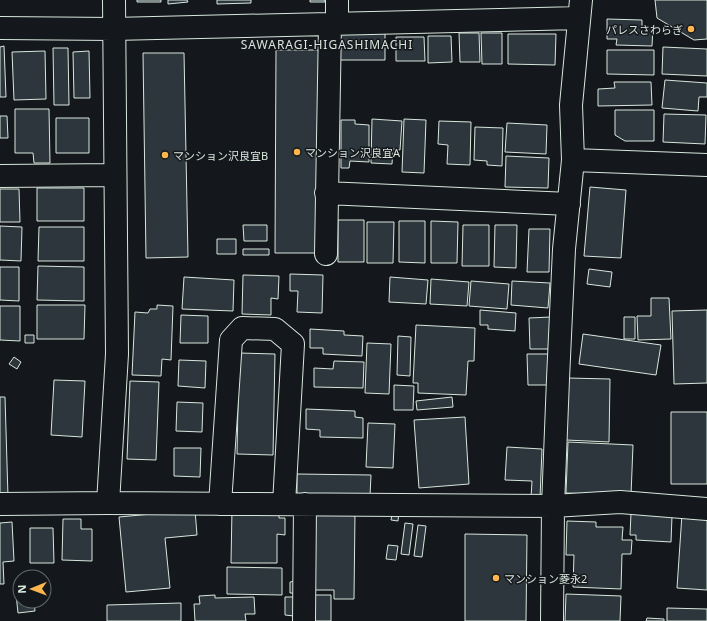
<svg xmlns="http://www.w3.org/2000/svg" width="707" height="621" font-family="'Noto Sans','Noto Sans JP',sans-serif">
<rect width="100%" height="100%" fill="#14181c"/>
<path fill="#2c363c" stroke="#d8e6dc" d="M 137,0 L 161,0 L 161,2 L 137,2 Z
M 168,0 L 187,0 L 188,2 L 168,4 Z
M 217,0 L 251,0 L 251,3 L 217,4 Z
M 310,0 L 325,0 L 325,2 L 310,2 Z
M 655,0 L 707,0 L 707,39 L 694,40 L 657,18 Z
M 607,19 L 642,20 L 642,27 L 653,27 L 652,46 L 616,45 L 617,39 L 607,39 Z
M 385,33 L 385,60 L 340,60 L 340,34 Z
M 459,33 L 479,33 L 480,62 L 460,62 Z
M 481,33 L 502,33 L 502,64 L 482,64 Z
M 508,34 L 556,34 L 555,65 L 508,64 Z
M 428,36 L 451,36 L 452,62 L 428,63 Z
M 396,37 L 424,37 L 425,61 L 396,61 Z
M 4,46 L 6,97 L 0,97 L 0,47 Z
M 663,47 L 707,49 L 707,76 L 662,74 Z
M 53,48 L 68,48 L 69,105 L 54,105 Z
M 276,50 L 319,50 L 317,253 L 275,253 Z
M 607,50 L 654,50 L 654,75 L 607,74 Z
M 45,51 L 46,99 L 14,100 L 12,52 Z
M 89,51 L 90,98 L 74,98 L 73,52 Z
M 143,53 L 184,53 L 188,257 L 146,258 Z
M 665,80 L 707,83 L 707,97 L 699,97 L 698,111 L 662,108 Z
M 614,82 L 651,82 L 652,105 L 598,106 L 598,89 L 615,88 Z
M 15,109 L 49,109 L 50,163 L 34,163 L 33,153 L 15,153 Z
M 615,110 L 654,110 L 654,141 L 625,141 L 615,135 Z
M 664,114 L 706,115 L 705,144 L 663,142 Z
M 0,116 L 7,116 L 8,138 L 0,138 Z
M 56,118 L 89,118 L 89,153 L 56,153 Z
M 372,119 L 402,121 L 400,150 L 393,149 L 392,164 L 371,163 Z
M 404,119 L 426,120 L 424,173 L 402,172 Z
M 341,120 L 355,120 L 355,124 L 369,125 L 369,162 L 350,161 L 349,168 L 341,168 Z
M 439,121 L 471,122 L 470,165 L 447,164 L 448,145 L 438,144 Z
M 507,123 L 547,125 L 546,154 L 505,152 Z
M 475,127 L 503,128 L 502,166 L 487,165 L 487,161 L 474,160 Z
M 506,156 L 549,158 L 548,188 L 505,187 Z
M 590,187 L 626,190 L 621,258 L 584,256 Z
M 37,188 L 84,188 L 84,221 L 37,221 Z
M 0,189 L 19,189 L 20,222 L 0,222 Z
M 338,220 L 364,220 L 364,262 L 338,262 Z
M 399,221 L 425,221 L 425,263 L 399,262 Z
M 431,221 L 458,222 L 457,263 L 431,263 Z
M 367,222 L 394,222 L 393,263 L 367,263 Z
M 243,225 L 267,225 L 267,241 L 244,241 Z
M 463,225 L 489,225 L 489,266 L 462,266 Z
M 495,225 L 517,225 L 516,268 L 494,267 Z
M 0,226 L 22,227 L 21,261 L 0,260 Z
M 39,227 L 84,227 L 84,261 L 38,261 Z
M 529,229 L 550,229 L 549,272 L 527,272 Z
M 217,239 L 236,239 L 236,254 L 217,254 Z
M 243,249 L 269,249 L 269,255 L 243,255 Z
M 38,266 L 84,267 L 84,301 L 37,300 Z
M 0,267 L 19,267 L 19,301 L 0,300 Z
M 589,269 L 612,272 L 610,287 L 587,284 Z
M 290,274 L 323,275 L 322,313 L 297,312 L 298,291 L 290,291 Z
M 243,275 L 279,276 L 278,299 L 271,298 L 271,315 L 242,314 Z
M 184,277 L 234,280 L 233,311 L 182,309 Z
M 390,277 L 428,280 L 426,304 L 389,302 Z
M 431,279 L 469,282 L 467,306 L 430,304 Z
M 471,281 L 509,284 L 507,309 L 469,306 Z
M 512,281 L 550,283 L 548,308 L 511,305 Z
M 651,298 L 669,298 L 671,339 L 638,340 L 637,316 L 651,316 Z
M 37,305 L 85,305 L 84,339 L 37,339 Z
M 157,305 L 173,306 L 171,360 L 162,359 L 161,376 L 132,375 L 135,312 L 148,313 L 150,309 L 157,309 Z
M 0,306 L 20,306 L 20,341 L 0,340 Z
M 480,310 L 516,313 L 515,331 L 488,329 L 488,325 L 480,325 Z
M 707,310 L 707,383 L 674,384 L 672,311 Z
M 181,315 L 208,316 L 208,343 L 180,343 Z
M 551,317 L 552,349 L 530,349 L 529,318 Z
M 624,317 L 635,317 L 635,339 L 624,339 Z
M 416,325 L 475,328 L 474,361 L 468,361 L 466,395 L 418,393 L 418,383 L 413,383 Z
M 310,329 L 344,331 L 344,335 L 363,336 L 362,356 L 323,354 L 323,348 L 310,348 Z
M 583,334 L 661,345 L 656,375 L 579,364 Z
M 25,335 L 34,335 L 34,343 L 25,343 Z
M 398,336 L 411,337 L 410,376 L 397,375 Z
M 367,343 L 391,344 L 389,394 L 365,393 Z
M 239,353 L 275,354 L 273,455 L 237,454 Z
M 527,354 L 550,354 L 550,385 L 528,385 Z
M 14,357 L 21,362 L 17,369 L 9,364 Z
M 179,360 L 206,361 L 205,388 L 178,386 Z
M 334,361 L 364,362 L 363,388 L 314,387 L 314,368 L 333,369 Z
M 568,378 L 610,379 L 609,442 L 566,440 Z
M 54,380 L 85,381 L 82,437 L 51,435 Z
M 130,381 L 159,382 L 156,460 L 127,459 Z
M 394,385 L 414,386 L 413,410 L 394,410 Z
M 0,397 L 5,397 L 8,497 L 0,497 Z
M 452,397 L 453,407 L 417,410 L 416,401 Z
M 177,402 L 203,403 L 202,432 L 176,431 Z
M 306,409 L 355,411 L 355,417 L 363,418 L 363,438 L 320,437 L 320,430 L 306,429 Z
M 671,412 L 707,412 L 707,484 L 671,484 Z
M 465,417 L 469,484 L 419,488 L 414,420 Z
M 368,423 L 395,424 L 393,468 L 366,467 Z
M 568,442 L 633,445 L 631,495 L 566,493 Z
M 507,447 L 542,449 L 540,498 L 531,498 L 532,481 L 505,480 Z
M 174,448 L 201,448 L 200,477 L 174,476 Z
M 297,474 L 371,475 L 370,496 L 297,494 Z
M 232,509 L 279,510 L 279,518 L 285,518 L 285,535 L 277,534 L 277,563 L 231,563 Z
M 393,509 L 399,510 L 398,521 L 391,520 Z
M 195,510 L 197,535 L 165,538 L 170,588 L 126,592 L 119,517 Z
M 311,511 L 355,512 L 354,599 L 334,599 L 334,590 L 310,590 Z
M 631,513 L 672,516 L 671,542 L 636,540 L 636,535 L 630,535 Z
M 682,514 L 707,516 L 707,590 L 677,588 Z
M 63,519 L 81,519 L 81,529 L 92,529 L 92,561 L 62,560 Z
M 567,521 L 596,522 L 596,527 L 623,527 L 622,540 L 632,540 L 631,554 L 622,554 L 621,589 L 573,587 L 574,555 L 566,555 Z
M 12,522 L 14,561 L 3,562 L 4,584 L 0,584 L 0,523 Z
M 405,523 L 413,524 L 409,555 L 401,554 Z
M 418,525 L 426,526 L 422,557 L 414,556 Z
M 30,528 L 53,528 L 54,563 L 30,563 Z
M 465,534 L 527,535 L 526,621 L 465,621 Z
M 388,545 L 398,546 L 396,560 L 386,559 Z
M 227,567 L 282,568 L 282,595 L 227,594 Z
M 296,581 L 296,593 L 290,593 L 290,582 Z
M 16,594 L 20,594 L 20,601 L 34,601 L 35,611 L 18,613 Z
M 566,594 L 621,596 L 620,621 L 565,621 Z
M 215,595 L 215,598 L 254,597 L 255,614 L 245,614 L 246,621 L 195,621 L 194,604 L 200,604 L 199,596 Z
M 307,595 L 331,595 L 331,621 L 307,621 Z
M 285,597 L 295,597 L 294,616 L 285,615 Z
M 181,603 L 181,621 L 107,621 L 107,605 Z
M 667,608 L 707,609 L 707,621 L 667,621 Z
M 647,618 L 664,619 L 664,621 L 646,621 Z"/>
<g fill="none" stroke-linecap="round" stroke-linejoin="round">
<g stroke="#d8e6dc" stroke-width="24">
<path id="minor" d="M 337,0 L 337,23
M 581,0 L 571,105 L 573,160 L 707,165
M 0,28 L 113,29 L 579,18
M 0,176 L 115,175
M 326,193 L 569,204
M 326,254 L 330,24
M 108,503 L 117,354 L 114,0
M 0,504 L 108,503 L 553,506 L 620,502 L 707,509
M 220,504 L 231,340 L 242,328 L 275,329 L 293,344 L 284,504
M 304,621 L 305,504
M 552,621 L 553,506 L 558,379 L 564,249 L 573,160"/>
</g>
<use href="#minor" stroke="#14181c" stroke-width="22"/>
</g>
<g fill="#ffb74d" stroke="#14181c" stroke-width="1.5">
<circle cx="691" cy="29" r="4"/>
<circle cx="297" cy="152" r="4"/>
<circle cx="165" cy="155" r="4"/>
<circle cx="496" cy="578" r="4"/>
</g>
<g text-anchor="middle" dominant-baseline="central" stroke-width="3" stroke-linejoin="round" paint-order="stroke">
<g font-size="11" fill="#d8e6dc" stroke="#14181c" text-anchor="start">
<text x="683" y="29" text-anchor="end">パレスさわらぎ</text>
<text x="305" y="152">マンション沢良宜A</text>
<text x="173" y="155">マンション沢良宜B</text>
<text x="504" y="578">マンション菱永2</text>
</g>
<g font-size="12" letter-spacing="1" fill="#d8e6dc" stroke="#14181c">
<text x="327" y="44">SAWARAGI-HIGASHIMACHI</text>
</g>
</g>
<g transform="translate(32 589) rotate(269)"><circle r="19" fill="#14181c" stroke="#626a69"/>
<path d="M0-3L7 15L0 10L-7 15Z" fill="#ffb74d"/>
<text y="-6" font-size="11" font-weight="bold" text-anchor="middle" fill="#d8e6dc">N</text>
</g>
</svg>
